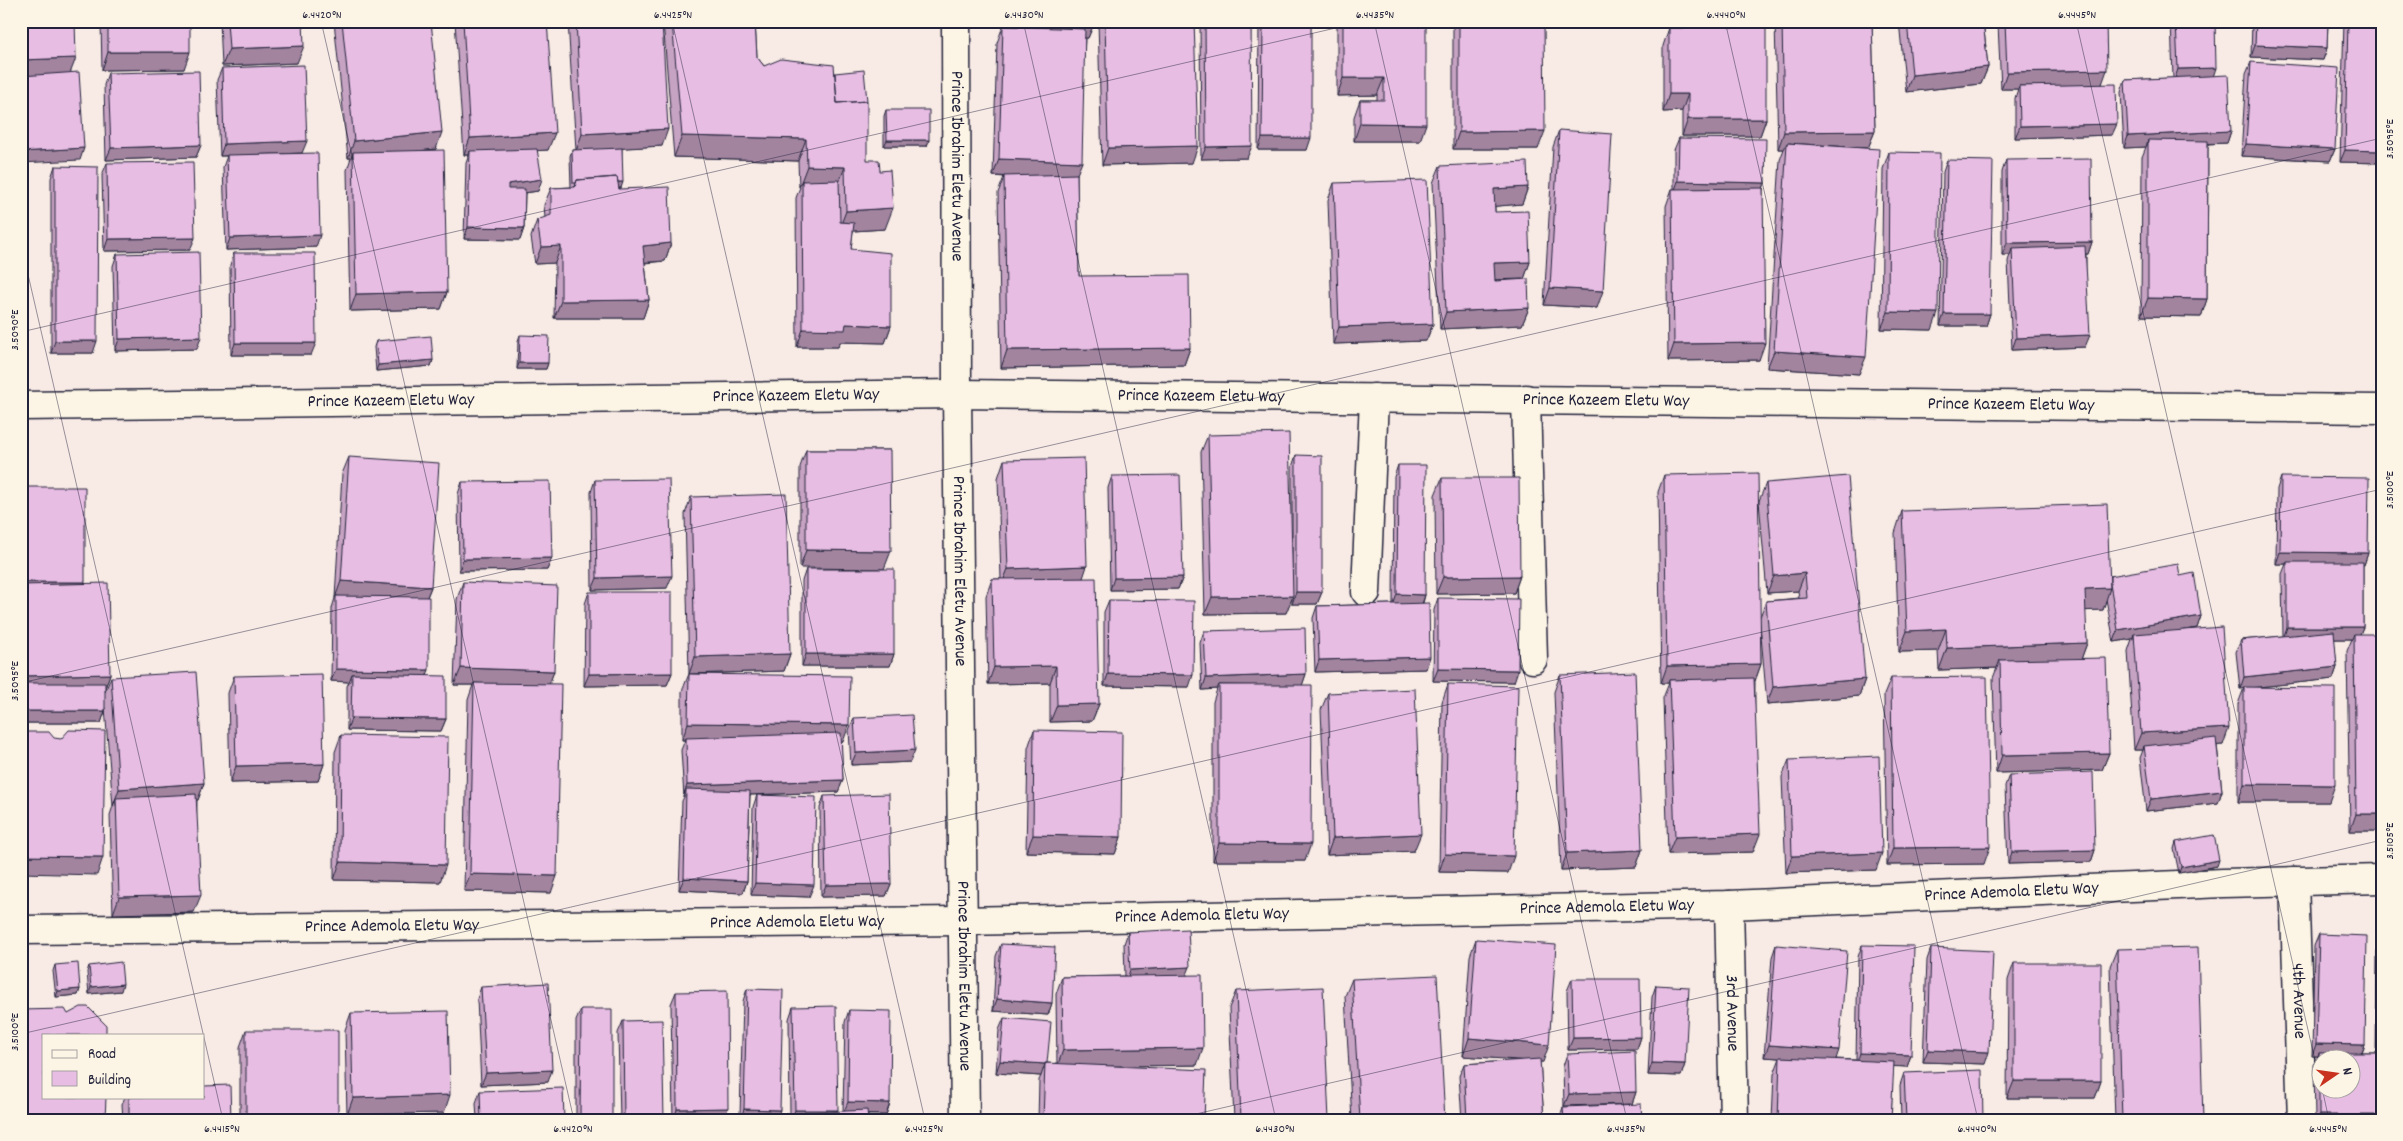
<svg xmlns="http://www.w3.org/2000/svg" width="2403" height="1141" font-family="Dekko,sans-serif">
<rect width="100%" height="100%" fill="#f8eae5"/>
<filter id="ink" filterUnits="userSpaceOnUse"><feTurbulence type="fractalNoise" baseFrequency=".02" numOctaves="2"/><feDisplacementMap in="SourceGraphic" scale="10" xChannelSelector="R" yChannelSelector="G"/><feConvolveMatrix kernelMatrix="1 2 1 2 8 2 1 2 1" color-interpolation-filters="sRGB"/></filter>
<g filter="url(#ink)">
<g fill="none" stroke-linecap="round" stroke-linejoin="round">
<g stroke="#22223b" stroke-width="31">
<g id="minor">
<path id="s1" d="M 956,21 L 957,394 L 965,1120"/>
<path d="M 1526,399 L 1533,659"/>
<path id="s2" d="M 21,406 L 957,394 L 2382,409"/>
<path d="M 1366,592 L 1374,398"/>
<path id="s3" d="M 2294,881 L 2302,1120"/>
<path id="s4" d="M 1729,905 L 1734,1120"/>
<path id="s5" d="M 21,930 L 962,921 L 1729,905 L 2223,883 L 2382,879"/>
</g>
</g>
<use href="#minor" stroke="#fcf5e5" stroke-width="28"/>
</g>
<path fill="#c7a3c3" stroke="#22223b" d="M 101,21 L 190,21 L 184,69 L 102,70 Z
M 220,21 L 303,21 L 297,63 L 222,66 Z
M 334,21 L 431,21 L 436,149 L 416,151 L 447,292 L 441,309 L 350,311 L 347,170 L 351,158 L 348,158 Z
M 455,21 L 547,21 L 548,150 L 537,150 L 538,191 L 525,193 L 524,228 L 520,240 L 464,239 L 466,163 L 469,155 L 464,155 Z
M 568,21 L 662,21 L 662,146 L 622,148 L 621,188 L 619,188 L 671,243 L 665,261 L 645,263 L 649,300 L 643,318 L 554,318 L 555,263 L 535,264 L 531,237 L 537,220 L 545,218 L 544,205 L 551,188 L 571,187 L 570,156 L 572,150 L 576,150 Z
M 663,21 L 755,21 L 757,57 L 764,66 L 835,73 L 867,160 L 885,229 L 853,231 L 851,249 L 891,326 L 885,343 L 840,342 L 838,347 L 797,347 L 796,198 L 800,187 L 799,187 L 798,161 L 674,157 Z
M 1012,21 L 1093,21 L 1093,26 L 1088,38 L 1085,38 L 1077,174 L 1079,276 L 1190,348 L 1184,365 L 1001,368 L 998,193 L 1004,177 L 993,176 L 997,43 L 1003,26 L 1012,27 Z
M 1098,21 L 1194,21 L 1192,163 L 1102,165 Z
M 1200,21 L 1251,21 L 1247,158 L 1201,159 Z
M 1259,21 L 1311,21 L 1307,150 L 1258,150 Z
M 1337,21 L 1426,21 L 1420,141 L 1354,141 L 1354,117 L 1360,100 L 1377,100 L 1377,95 L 1337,96 Z
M 1453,21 L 1544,21 L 1538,149 L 1453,149 Z
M 1683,21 L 1728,21 L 1728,27 L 1766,119 L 1760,136 L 1682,136 L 1682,111 L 1663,112 L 1663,46 L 1669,28 L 1681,28 Z
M 1775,21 L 1872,21 L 1875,131 L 1868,148 L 1859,374 L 1767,368 L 1780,160 L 1784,149 L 1778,149 Z
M 1899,21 L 1983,21 L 1988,67 L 1981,84 L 1906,92 Z
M 1999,21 L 2106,21 L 2102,84 L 2112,135 L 2015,138 L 2015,98 L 2018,89 L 2001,89 L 1998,24 Z
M 2171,21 L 2215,21 L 2213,76 L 2231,131 L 2227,143 L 2208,144 L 2207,299 L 2201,317 L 2141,316 L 2142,157 L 2146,147 L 2124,148 L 2121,92 L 2125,80 L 2173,78 Z
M 2252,21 L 2328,21 L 2327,48 L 2323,60 L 2251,57 Z
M 2344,21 L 2382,21 L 2382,163 L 2340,162 Z
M 2251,62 L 2335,149 L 2330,161 L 2241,156 L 2246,74 Z
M 222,68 L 302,153 L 316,247 L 226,250 L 223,167 L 227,156 L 220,156 L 217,80 Z
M 108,73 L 201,145 L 196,157 L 106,160 L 104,85 Z
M 886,110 L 929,140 L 927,146 L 884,146 L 884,116 Z
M 1559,130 L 1597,308 L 1544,305 L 1553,147 Z
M 1679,138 L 1765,183 L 1763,189 L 1759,360 L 1668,361 L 1666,206 L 1672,189 L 1674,189 L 1674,150 Z
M 1889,152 L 1932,330 L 1881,329 L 1883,169 Z
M 1947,160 L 1990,314 L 1986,326 L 1940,326 L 1943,172 Z
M 2006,160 L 2092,242 L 2088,254 L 2086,254 L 2085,347 L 2012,350 L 2008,261 L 2010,255 L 2002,255 L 2002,172 Z
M 107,163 L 190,250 L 104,251 L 102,175 Z
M 55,166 L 93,353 L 51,353 L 51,178 Z
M 1440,166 L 1528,187 L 1522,204 L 1495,206 L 1495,212 L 1530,262 L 1524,279 L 1495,280 L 1529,308 L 1522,325 L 1440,329 L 1433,183 Z
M 1334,183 L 1433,324 L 1426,341 L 1333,344 L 1328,200 Z
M 234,253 L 311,355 L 231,355 L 230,265 Z
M 117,254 L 197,349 L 115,351 L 113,266 Z
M 520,335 L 548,363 L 546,369 L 517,369 L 518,341 Z
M 376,341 L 433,360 L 431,366 L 376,371 L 374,347 Z
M 1208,435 L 1292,576 L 1292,467 L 1296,455 L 1322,592 L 1317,604 L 1292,604 L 1292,597 L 1286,613 L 1205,614 L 1201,452 Z
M 806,450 L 890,450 L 800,568 L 800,467 Z
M 349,457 L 431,587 L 427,597 L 427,675 L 446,719 L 441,731 L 347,730 L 347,686 L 349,682 L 331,681 L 332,608 L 335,598 L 342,474 Z
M 1004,460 L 1083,578 L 1099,704 L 1092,721 L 1050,722 L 1050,683 L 988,684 L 986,596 L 992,579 L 1001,579 L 998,478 Z
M 1398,465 L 1425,595 L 1423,603 L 1426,669 L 1315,672 L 1313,618 L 1317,606 L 1393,604 L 1394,477 Z
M 1664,475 L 1760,617 L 1766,601 L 1799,598 L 1798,591 L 1767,593 L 1759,501 L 1766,483 L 1865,679 L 1859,696 L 1767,704 L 1760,624 L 1761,664 L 1755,681 L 1753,852 L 1668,854 L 1663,698 L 1669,683 L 1661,683 L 1658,492 Z
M 1112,476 L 1183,577 L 1178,589 L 1110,590 L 1108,488 Z
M 2281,477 L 2368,553 L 2364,565 L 2363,565 L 2363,627 L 2360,634 L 2382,831 L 2350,831 L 2347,651 L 2352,639 L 2334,639 L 2337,667 L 2333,679 L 2258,687 L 2329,802 L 2238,802 L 2238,704 L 2244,688 L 2240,689 L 2236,652 L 2241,640 L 2283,636 L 2282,574 L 2286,564 L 2276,564 L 2277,489 Z
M 1442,478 L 1520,576 L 1514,593 L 1436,594 L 1435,495 Z
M 595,480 L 667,588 L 592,590 L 591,492 Z
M 462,482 L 552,558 L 547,570 L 459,571 L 458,494 Z
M 21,487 L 85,584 L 110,674 L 105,688 L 105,692 L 111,677 L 204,783 L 198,800 L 197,800 L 194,912 L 113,914 L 110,815 L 113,806 L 105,708 L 105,711 L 101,723 L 21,723 Z
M 691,497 L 790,654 L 784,671 L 693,674 L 843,742 L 841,742 L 843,780 L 838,792 L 750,795 L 747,881 L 743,893 L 679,890 L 682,801 L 684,797 L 681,750 L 685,740 L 682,740 L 682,691 L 689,674 L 685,514 Z
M 1902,511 L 2110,576 L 2180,576 L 2201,616 L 2197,628 L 2184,630 L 2223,745 L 2217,745 L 2222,791 L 2218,803 L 2146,811 L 2140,758 L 2143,750 L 2134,750 L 2128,651 L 2132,639 L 2114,642 L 2106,599 L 2103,610 L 2085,610 L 2087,643 L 2081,659 L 2109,753 L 2102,770 L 1996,773 L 1993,678 L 1997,668 L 1939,670 L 1938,651 L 1899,652 L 1895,533 Z
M 806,569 L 894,654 L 890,666 L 802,666 L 802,581 Z
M 463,582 L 554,671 L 549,684 L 551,893 L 464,891 L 468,700 L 473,685 L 454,685 L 457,599 Z
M 589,592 L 672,673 L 667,685 L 584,686 L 585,604 Z
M 1438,598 L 1514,682 L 1433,681 L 1434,610 Z
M 1109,600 L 1189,687 L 1104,686 L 1104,612 Z
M 1204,631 L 1306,674 L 1302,685 L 1305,861 L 1213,861 L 1213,702 L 1217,689 L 1202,690 L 1200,643 Z
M 1560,675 L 1642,850 L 1636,867 L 1561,870 L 1554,692 Z
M 234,676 L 324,764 L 318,781 L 230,783 L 228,693 Z
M 1891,678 L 1984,864 L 1887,865 L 1884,695 Z
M 1448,684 L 1508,873 L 1439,872 L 1442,702 Z
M 1328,693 L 1414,851 L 1327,855 L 1321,710 Z
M 854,718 L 910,762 L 851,765 L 849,730 Z
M 1034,730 L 1121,837 L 1115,854 L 1026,852 L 1028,748 Z
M 341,735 L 440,882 L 334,880 L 335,752 Z
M 1789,760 L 1876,870 L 1786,873 L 1782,777 Z
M 2009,775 L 2095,850 L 2091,862 L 2008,864 L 2005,786 Z
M 757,795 L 809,897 L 751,895 L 753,807 Z
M 824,796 L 891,884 L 886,896 L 821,897 L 820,808 Z
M 2176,842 L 2217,866 L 2179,873 L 2174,849 Z
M 1128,932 L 1187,975 L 1197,1065 L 1119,1066 L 1204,1120 L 1038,1120 L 1039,1080 L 1041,1076 L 996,1073 L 999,1030 L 1004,1018 L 1047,1063 L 1057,1064 L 1056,994 L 1062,977 L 1125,976 L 1124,944 Z
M 2319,934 L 2365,1045 L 2362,1053 L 2376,1053 L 2377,951 L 2381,939 L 2382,1120 L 2315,1120 L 2314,1065 L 2318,1056 L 2312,1056 L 2314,946 Z
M 1476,939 L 1543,1062 L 1540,1062 L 1544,1120 L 1462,1120 L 1459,1076 L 1464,1064 L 1523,1060 L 1463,1056 L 1470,956 Z
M 1001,944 L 1052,1003 L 1048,1015 L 993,1011 L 996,956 Z
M 1776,945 L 1836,1059 L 1856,1060 L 1858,957 L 1862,945 L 1911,1055 L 1907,1067 L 1893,1066 L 1891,1120 L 1772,1120 L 1774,1074 L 1780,1058 L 1764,1057 L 1772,957 Z
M 1931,948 L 1985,1064 L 1923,1062 L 1927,960 Z
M 2117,949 L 2203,1120 L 2115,1120 L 2110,966 Z
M 2014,963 L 2101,1081 L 2095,1098 L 2007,1098 L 2008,980 Z
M 55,965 L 80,989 L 78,995 L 56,997 L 53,971 Z
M 89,966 L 121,991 L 89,994 L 87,972 Z
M 1352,979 L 1445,1120 L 1352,1120 L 1345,996 Z
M 1572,979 L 1641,1037 L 1637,1049 L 1568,1050 L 1567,991 Z
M 1656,985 L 1685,1064 L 1681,1076 L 1648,1075 L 1652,997 Z
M 481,987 L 548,1082 L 481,1085 L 477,999 Z
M 747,989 L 778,1114 L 790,1114 L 789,1019 L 793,1007 L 837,1112 L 843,1111 L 845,1022 L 849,1010 L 890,1103 L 886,1115 L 868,1115 L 868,1120 L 673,1120 L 671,1004 L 676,992 L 725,1117 L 740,1116 L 743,1001 Z
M 1236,991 L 1329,1120 L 1234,1120 L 1229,1008 Z
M 581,1009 L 612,1120 L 576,1120 L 576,1021 Z
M 351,1013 L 444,1113 L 347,1115 L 345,1030 Z
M 623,1021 L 664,1120 L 620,1120 L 618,1033 Z
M 246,1030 L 338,1120 L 240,1120 L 240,1047 Z
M 1567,1054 L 1636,1092 L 1632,1104 L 1564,1106 L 1563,1066 Z
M 1904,1073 L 1983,1120 L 1901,1120 L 1900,1085 Z
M 480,1091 L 564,1120 L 477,1120 L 476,1103 Z
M 125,1097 L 204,1097 L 231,1120 L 123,1120 L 122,1104 Z
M 1563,1107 L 1642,1120 L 1559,1120 Z"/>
<path fill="#a2849f" stroke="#22223b" d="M 1016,24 L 1093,26 L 1088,38 L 1012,36 Z
M 2255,45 L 2327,48 L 2323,60 L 2251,57 Z
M 304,46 L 297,63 L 222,66 L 229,49 Z
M 108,52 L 190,52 L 184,69 L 102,70 Z
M 76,58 L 69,76 L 21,77 L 21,60 Z
M 1988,67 L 1981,84 L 1906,92 L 1912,75 Z
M 2216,68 L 2212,80 L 2174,81 L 2178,69 Z
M 2107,70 L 2101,87 L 2019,86 L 2018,89 L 2001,89 L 2007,72 Z
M 1343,78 L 1384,78 L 1377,95 L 1337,96 Z
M 1669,94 L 1688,94 L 1682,111 L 1663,112 Z
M 1688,119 L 1766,119 L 1760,136 L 1682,136 Z
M 1360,123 L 1426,124 L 1420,141 L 1354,141 Z
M 2117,124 L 2112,135 L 2015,138 L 2020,126 Z
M 668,129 L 662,146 L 576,151 L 582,134 Z
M 1545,131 L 1538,149 L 1453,149 L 1459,132 Z
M 1875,131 L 1868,148 L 1787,143 L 1784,149 L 1778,149 L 1784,132 Z
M 2231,131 L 2227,143 L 2148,146 L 2148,140 L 2146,147 L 2124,148 L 2128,136 Z
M 442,132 L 436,149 L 353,158 L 353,152 L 351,158 L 348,158 L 354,141 Z
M 555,133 L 548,150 L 470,155 L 470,151 L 469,155 L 464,155 L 470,138 Z
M 682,136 L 806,139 L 798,161 L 674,157 Z
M 1262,138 L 1311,138 L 1307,150 L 1258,150 Z
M 887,140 L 929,140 L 927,146 L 884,146 Z
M 307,141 L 302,153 L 220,156 L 224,144 Z
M 2246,144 L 2335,149 L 2330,161 L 2241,156 Z
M 201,145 L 196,157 L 106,160 L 111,148 Z
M 1198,146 L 1192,163 L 1102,165 L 1108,148 Z
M 1252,146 L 1247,158 L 1201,159 L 1206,147 Z
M 84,148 L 80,160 L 21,163 L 21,152 Z
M 2345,150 L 2382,151 L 2382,163 L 2340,162 Z
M 999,159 L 1082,162 L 1075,179 L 993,176 Z
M 807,166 L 845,167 L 837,188 L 802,181 L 799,187 Z
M 542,179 L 538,191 L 504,196 L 508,184 Z
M 1678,181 L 1765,183 L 1761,195 L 1674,193 Z
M 623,182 L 621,188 L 574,189 L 576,183 Z
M 1528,187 L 1522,204 L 1488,207 L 1494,189 Z
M 893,208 L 885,229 L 838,232 L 846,211 Z
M 468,227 L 524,228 L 520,240 L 464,239 Z
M 320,235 L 316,247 L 226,250 L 230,238 Z
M 195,238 L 190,250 L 104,251 L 108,239 Z
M 2092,242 L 2088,254 L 2013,255 L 2012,249 L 2010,255 L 2002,255 L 2007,243 Z
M 671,243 L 665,261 L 636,263 L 643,246 Z
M 561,246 L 555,263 L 535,264 L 541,247 Z
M 1530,262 L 1524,279 L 1488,280 L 1494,263 Z
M 1550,288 L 1603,291 L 1597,308 L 1544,305 Z
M 447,292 L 441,309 L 350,311 L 356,294 Z
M 2148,298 L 2207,299 L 2201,317 L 2141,316 Z
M 649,300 L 643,318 L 554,318 L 561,301 Z
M 1529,308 L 1522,325 L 1440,329 L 1446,312 Z
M 1888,312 L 1938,313 L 1932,330 L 1881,329 Z
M 1944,314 L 1990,314 L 1986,326 L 1940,326 Z
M 846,324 L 891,326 L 885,343 L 840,342 L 838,347 L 797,347 L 803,329 Z
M 1433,324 L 1426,341 L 1333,344 L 1339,327 Z
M 2090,335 L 2085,347 L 2012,350 L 2016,338 Z
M 201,337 L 197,349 L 115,351 L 119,339 Z
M 55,341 L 97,341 L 93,353 L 51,353 Z
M 235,343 L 316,343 L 311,355 L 231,355 Z
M 1765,343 L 1759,360 L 1668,361 L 1674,344 Z
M 1190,348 L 1184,365 L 1001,368 L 1007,350 Z
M 1774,351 L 1866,357 L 1859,374 L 1767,368 Z
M 433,360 L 431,366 L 376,371 L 378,365 Z
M 519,363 L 548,363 L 546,369 L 517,369 Z
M 806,550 L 891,551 L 884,569 L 800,568 Z
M 2280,552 L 2368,553 L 2364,565 L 2287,564 L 2287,562 L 2286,564 L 2276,564 Z
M 552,558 L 547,570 L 459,571 L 463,559 Z
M 1087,566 L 1081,584 L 1001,586 L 1008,569 Z
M 1805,573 L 1798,591 L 1767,593 L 1774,576 Z
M 672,576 L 667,588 L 592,590 L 597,578 Z
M 1520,576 L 1514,593 L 1436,594 L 1443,577 Z
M 1183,577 L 1178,589 L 1110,590 L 1114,578 Z
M 341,581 L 431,587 L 424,604 L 336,596 L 335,598 Z
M 21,582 L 85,582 L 81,594 L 21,594 Z
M 2110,588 L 2103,610 L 2077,611 L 2085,589 Z
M 1296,592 L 1322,592 L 1317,604 L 1292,604 Z
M 1397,594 L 1425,595 L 1421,607 L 1393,606 Z
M 1293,596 L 1286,613 L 1205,614 L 1212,597 Z
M 2201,616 L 2197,628 L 2134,639 L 2134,634 L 2132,639 L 2114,642 L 2118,630 Z
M 2287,627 L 2363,627 L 2358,639 L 2354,634 L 2352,639 L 2283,639 Z
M 1946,629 L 1938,651 L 1899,652 L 1907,631 Z
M 2087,643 L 2079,665 L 2000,660 L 1997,668 L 1939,670 L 1947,648 Z
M 790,654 L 784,671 L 689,674 L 695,657 Z
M 806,654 L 894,654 L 890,666 L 802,666 Z
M 1430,657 L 1426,669 L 1315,672 L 1319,660 Z
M 1761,664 L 1755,681 L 1669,680 L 1669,683 L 1661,683 L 1667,666 Z
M 1056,666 L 1050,683 L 988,684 L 994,667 Z
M 2337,667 L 2333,679 L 2240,689 L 2244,677 Z
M 461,668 L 554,671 L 548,688 L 474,683 L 473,685 L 454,685 Z
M 336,669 L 429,670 L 424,682 L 352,674 L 349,682 L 331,681 Z
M 1438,669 L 1518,670 L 1514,682 L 1433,681 Z
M 672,673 L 667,685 L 584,686 L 589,674 Z
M 110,674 L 104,691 L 22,693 L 21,676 Z
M 1108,674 L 1193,675 L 1189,687 L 1104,686 Z
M 1306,674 L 1302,686 L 1219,685 L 1217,689 L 1202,690 L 1206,678 Z
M 1865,679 L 1859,696 L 1767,704 L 1773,687 Z
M 1099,704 L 1092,721 L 1050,722 L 1057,705 Z
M 22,711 L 105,711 L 101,723 L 21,723 Z
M 351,718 L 446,719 L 441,731 L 347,730 Z
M 688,723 L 849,725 L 843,742 L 686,740 L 686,738 L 685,740 L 682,740 Z
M 2229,728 L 2223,745 L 2144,750 L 2144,746 L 2143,750 L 2134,750 L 2141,733 Z
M 915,750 L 910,762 L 851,765 L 856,753 Z
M 2109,753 L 2102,770 L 1996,773 L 2002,755 Z
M 324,764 L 318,781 L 230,783 L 236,766 Z
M 843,780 L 838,792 L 686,797 L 686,789 L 683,797 L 687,785 Z
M 204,783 L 198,800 L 116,806 L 116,798 L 113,806 L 119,789 Z
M 2244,784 L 2335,785 L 2329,802 L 2238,802 Z
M 2222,791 L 2218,803 L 2146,811 L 2151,799 Z
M 2356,814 L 2382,814 L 2382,831 L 2350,831 Z
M 1421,834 L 1414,851 L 1327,855 L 1333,838 Z
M 1760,834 L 1753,852 L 1668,854 L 1675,837 Z
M 1033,835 L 1121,837 L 1115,854 L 1026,852 Z
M 1219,843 L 1311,844 L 1305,861 L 1213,861 Z
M 1990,847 L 1984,864 L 1887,865 L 1893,848 Z
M 1642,850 L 1636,867 L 1561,870 L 1567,853 Z
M 2095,850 L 2091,862 L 2008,864 L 2012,852 Z
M 1882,853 L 1876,870 L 1786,873 L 1792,856 Z
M 1445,854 L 1514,856 L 1508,873 L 1439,872 Z
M 21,856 L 103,857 L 97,875 L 21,873 Z
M 2219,860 L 2217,866 L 2179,873 L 2181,867 Z
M 340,862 L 446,865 L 440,882 L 334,880 Z
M 470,874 L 557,876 L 551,893 L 464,891 Z
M 684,878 L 747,881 L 743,893 L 679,890 Z
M 755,883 L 814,885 L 809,897 L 751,895 Z
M 891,884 L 886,896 L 821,897 L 826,885 Z
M 201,895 L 194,912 L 113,914 L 119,897 Z
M 1190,967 L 1185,979 L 1126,982 L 1130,970 Z
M 123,984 L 121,991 L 89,994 L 91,987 Z
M 80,989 L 78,995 L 56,997 L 58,991 Z
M 997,999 L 1052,1003 L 1048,1015 L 993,1011 Z
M 1641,1037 L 1637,1049 L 1568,1050 L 1573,1038 Z
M 1469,1038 L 1549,1045 L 1543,1062 L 1463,1056 Z
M 2316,1044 L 2365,1045 L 2360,1057 L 2319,1053 L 2318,1056 L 2312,1056 Z
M 1769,1045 L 1839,1050 L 1835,1062 L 1764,1057 Z
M 2380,1046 L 2382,1046 L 2382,1058 L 2376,1058 Z
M 1203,1048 L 1197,1065 L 1057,1067 L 1063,1050 Z
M 1928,1050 L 1989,1052 L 1985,1064 L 1923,1062 Z
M 1860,1053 L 1911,1055 L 1907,1067 L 1856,1065 Z
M 1000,1061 L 1045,1064 L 1041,1076 L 996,1073 Z
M 1652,1063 L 1685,1064 L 1681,1076 L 1648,1075 Z
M 552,1070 L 548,1082 L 481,1085 L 486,1073 Z
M 2014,1081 L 2101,1081 L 2095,1098 L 2007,1098 Z
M 1636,1092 L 1632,1104 L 1564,1106 L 1569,1094 Z
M 450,1095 L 444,1113 L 347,1115 L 353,1098 Z
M 848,1102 L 890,1103 L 886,1115 L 843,1114 Z
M 728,1108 L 724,1120 L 674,1120 L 677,1109 Z
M 744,1109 L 780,1110 L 776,1120 L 740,1120 Z
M 795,1110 L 838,1110 L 834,1120 L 791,1120 Z
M 2319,1115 L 2382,1115 L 2382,1120 L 2317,1120 Z"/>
<path fill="#e7bde3" stroke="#22223b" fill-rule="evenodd" d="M 21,21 L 75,21 L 76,58 L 21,60 Z
M 108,21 L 190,21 L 190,52 L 108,52 Z
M 227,21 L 303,21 L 304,46 L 229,49 Z
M 342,21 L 431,21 L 442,132 L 354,141 Z
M 463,21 L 547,21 L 555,133 L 470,138 Z
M 576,21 L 662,21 L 668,129 L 582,134 Z
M 672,21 L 755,21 L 757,57 L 764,66 L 781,59 L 834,65 L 837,103 L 867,101 L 867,160 L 879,160 L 880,171 L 890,170 L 893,208 L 846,211 L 845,167 L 807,166 L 806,139 L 682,136 Z
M 1016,21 L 1093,21 L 1093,26 L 1016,24 Z
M 1105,21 L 1194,21 L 1198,146 L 1108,148 Z
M 1205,21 L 1251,21 L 1252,146 L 1206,147 Z
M 1263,21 L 1311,21 L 1311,138 L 1262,138 Z
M 1343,21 L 1426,21 L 1426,124 L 1360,123 L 1360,100 L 1384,100 L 1384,78 L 1343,78 Z
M 1459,21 L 1544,21 L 1545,131 L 1459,132 Z
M 1684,21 L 1728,21 L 1728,27 L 1766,27 L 1766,119 L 1688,119 L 1688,94 L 1669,94 L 1669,28 L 1684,28 Z
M 1782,21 L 1872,21 L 1875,131 L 1784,132 Z
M 1907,21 L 1983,21 L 1988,67 L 1912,75 Z
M 2005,21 L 2106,21 L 2107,70 L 2007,72 Z
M 2176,21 L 2215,21 L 2216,68 L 2178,69 Z
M 2256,21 L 2328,21 L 2327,48 L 2255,45 Z
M 2348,21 L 2382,21 L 2382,151 L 2345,150 Z
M 1003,26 L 1085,29 L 1082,162 L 999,159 Z
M 2251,62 L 2339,68 L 2335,149 L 2246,144 Z
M 304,65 L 307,141 L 224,144 L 222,68 Z
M 864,70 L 867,101 L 837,103 L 835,73 Z
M 199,71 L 201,145 L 111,148 L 108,73 Z
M 79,72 L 84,148 L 21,152 L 21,76 Z
M 2228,75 L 2231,131 L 2128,136 L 2125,80 Z
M 2116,84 L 2117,124 L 2020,126 L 2019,86 Z
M 886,110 L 929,110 L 929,140 L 887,140 Z
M 1559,130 L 1612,134 L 1603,291 L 1550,288 Z
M 1679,138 L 1766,139 L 1765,183 L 1678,181 Z
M 2148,140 L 2208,141 L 2207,299 L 2148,298 Z
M 1787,143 L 1879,149 L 1866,357 L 1774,351 Z
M 622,148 L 623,182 L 618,182 L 617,177 L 577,180 L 576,183 L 573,183 L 572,150 Z
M 537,149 L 542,179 L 508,184 L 508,189 L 525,189 L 524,228 L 468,227 L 470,151 Z
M 444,150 L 447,292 L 356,294 L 353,152 Z
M 1889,152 L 1940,153 L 1938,313 L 1888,312 Z
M 318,153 L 320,235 L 230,238 L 227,155 Z
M 2091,159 L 2092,242 L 2007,243 L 2006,160 Z
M 1947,160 L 1993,161 L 1990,314 L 1944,314 Z
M 193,162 L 195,238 L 108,239 L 107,163 Z
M 1527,162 L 1528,187 L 1494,189 L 1495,212 L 1528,211 L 1530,262 L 1494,263 L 1495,281 L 1528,279 L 1529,308 L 1446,312 L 1440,166 Z
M 55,166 L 98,167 L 97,341 L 55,341 Z
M 1077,174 L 1079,276 L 1189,275 L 1190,348 L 1007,350 L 1004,176 Z
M 617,177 L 619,189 L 669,187 L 671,243 L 643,246 L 649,300 L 561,301 L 561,246 L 541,247 L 537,220 L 551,215 L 551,188 L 575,187 L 577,180 Z
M 839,180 L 840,222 L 854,223 L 851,249 L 891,253 L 891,326 L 846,324 L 845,330 L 803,329 L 802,181 Z
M 1427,180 L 1433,324 L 1339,327 L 1334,183 Z
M 1763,188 L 1765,343 L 1674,344 L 1672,189 Z
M 2085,246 L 2090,335 L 2016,338 L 2012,249 Z
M 199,252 L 201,337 L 119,339 L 117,254 Z
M 234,253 L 315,253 L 316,343 L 235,343 Z
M 520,335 L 549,336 L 548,363 L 519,363 Z
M 431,336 L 433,360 L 378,365 L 376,341 Z
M 1289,433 L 1293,596 L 1212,597 L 1208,435 Z
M 806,450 L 890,450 L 891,551 L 806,550 Z
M 1296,455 L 1322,456 L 1322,592 L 1296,592 Z
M 349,457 L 439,463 L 431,587 L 341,581 Z
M 1084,458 L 1087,566 L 1008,569 L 1004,460 Z
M 1398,465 L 1426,465 L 1425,595 L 1397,594 Z
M 1758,473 L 1761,664 L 1667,666 L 1664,475 Z
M 1180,475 L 1183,577 L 1114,578 L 1112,476 Z
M 1848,476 L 1865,679 L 1773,687 L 1766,601 L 1807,598 L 1805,573 L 1774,576 L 1766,483 Z
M 2281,477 L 2369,478 L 2368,553 L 2280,552 Z
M 1442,478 L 1519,478 L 1520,576 L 1443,577 Z
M 669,479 L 672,576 L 597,578 L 595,480 Z
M 550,481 L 552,558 L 463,559 L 462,482 Z
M 21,487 L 85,487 L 85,582 L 21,582 Z
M 786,494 L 790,654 L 695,657 L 691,497 Z
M 2107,504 L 2110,588 L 2085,589 L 2087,643 L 1947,648 L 1946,629 L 1907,631 L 1902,511 Z
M 2287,562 L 2363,562 L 2363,627 L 2287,627 Z
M 2178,564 L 2180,576 L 2194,573 L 2201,616 L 2118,630 L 2110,584 L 2110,576 Z
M 806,569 L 894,569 L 894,654 L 806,654 Z
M 1096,578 L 1099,704 L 1057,705 L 1056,666 L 994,667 L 992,579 Z
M 463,582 L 557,586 L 554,671 L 461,668 Z
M 108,583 L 110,674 L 21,676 L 21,585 Z
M 589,592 L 672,592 L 672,673 L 589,674 Z
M 336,596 L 429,597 L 429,670 L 336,669 Z
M 1438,598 L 1519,599 L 1518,670 L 1438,669 Z
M 1109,600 L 1194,601 L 1193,675 L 1108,674 Z
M 1429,603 L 1430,657 L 1319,660 L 1317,606 Z
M 2222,627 L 2229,728 L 2141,733 L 2134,634 Z
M 1305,628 L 1306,674 L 1206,678 L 1204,631 Z
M 2334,631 L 2337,667 L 2244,677 L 2241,640 Z
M 2354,634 L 2382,634 L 2382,814 L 2356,814 Z
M 2106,658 L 2109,753 L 2002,755 L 2000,660 Z
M 196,672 L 204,783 L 119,789 L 111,677 Z
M 1635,672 L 1642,850 L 1567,853 L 1560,675 Z
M 322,674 L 324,764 L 236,766 L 234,676 Z
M 352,674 L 446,676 L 446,719 L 351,718 Z
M 689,674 L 850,676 L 849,725 L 688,723 Z
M 1987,677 L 1990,847 L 1893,848 L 1891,678 Z
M 1754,678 L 1760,834 L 1675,837 L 1669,680 Z
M 22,683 L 105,683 L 105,711 L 22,711 Z
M 474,683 L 561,684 L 557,876 L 470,874 Z
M 1448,684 L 1518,686 L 1514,856 L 1445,854 Z
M 1219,685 L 1312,685 L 1311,844 L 1219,843 Z
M 2244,687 L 2335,688 L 2335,785 L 2244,784 Z
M 1415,689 L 1421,834 L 1333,838 L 1328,693 Z
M 912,715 L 915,750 L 856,753 L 854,718 Z
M 69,730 L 105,731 L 103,857 L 21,856 L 21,732 L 49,732 L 54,738 L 61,739 Z
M 1034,730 L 1122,732 L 1121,837 L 1033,835 Z
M 841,733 L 843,780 L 687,785 L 686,738 Z
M 341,735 L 448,737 L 446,865 L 340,862 Z
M 2216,738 L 2222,791 L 2151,799 L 2144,746 Z
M 1879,756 L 1882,853 L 1792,856 L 1789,760 Z
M 2093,772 L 2095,850 L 2012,852 L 2009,775 Z
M 686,789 L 750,791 L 747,881 L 684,878 Z
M 196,794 L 201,895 L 119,897 L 116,798 Z
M 889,794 L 891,884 L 826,885 L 824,796 Z
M 757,795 L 816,797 L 814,885 L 755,883 Z
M 2214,835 L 2219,860 L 2181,867 L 2176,842 Z
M 1188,929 L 1190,967 L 1130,970 L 1128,932 Z
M 2319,934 L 2367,936 L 2365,1045 L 2316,1044 Z
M 1476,939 L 1556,945 L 1549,1045 L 1469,1038 Z
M 2381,939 L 2382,939 L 2382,1046 L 2380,1046 Z
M 1001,944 L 1055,947 L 1052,1003 L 997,999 Z
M 1776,945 L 1847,951 L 1839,1050 L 1769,1045 Z
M 1862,945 L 1914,946 L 1911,1055 L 1860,1053 Z
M 2198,947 L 2203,1120 L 2122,1120 L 2117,949 Z
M 1931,948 L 1993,951 L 1989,1052 L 1928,1050 Z
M 121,962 L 123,984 L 91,987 L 89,966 Z
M 78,963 L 80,989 L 58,991 L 55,965 Z
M 2014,963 L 2101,963 L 2101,1081 L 2014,1081 Z
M 1202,975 L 1203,1048 L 1063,1050 L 1062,977 Z
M 1437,975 L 1445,1120 L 1360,1120 L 1352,979 Z
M 1572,979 L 1640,979 L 1641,1037 L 1573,1038 Z
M 548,983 L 552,1070 L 486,1073 L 481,987 Z
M 1656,985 L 1689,987 L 1685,1064 L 1652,1063 Z
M 1323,987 L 1329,1120 L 1241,1120 L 1236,991 Z
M 747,989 L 783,990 L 780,1110 L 744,1109 Z
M 727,991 L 728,1108 L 677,1109 L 676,992 Z
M 836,1006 L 838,1110 L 795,1110 L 793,1007 Z
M 81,1007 L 88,1007 L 106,1025 L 106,1035 L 44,1035 L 44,1097 L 106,1097 L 105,1120 L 21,1120 L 21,1010 L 65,1009 L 68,1014 Z
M 581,1009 L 612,1009 L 612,1120 L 580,1120 Z
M 849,1010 L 891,1011 L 890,1103 L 848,1102 Z
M 448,1011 L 450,1095 L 353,1098 L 351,1013 Z
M 1004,1018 L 1051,1022 L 1047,1063 L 1045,1064 L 1000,1061 Z
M 662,1020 L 664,1120 L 624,1120 L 623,1021 Z
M 246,1030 L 338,1030 L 338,1120 L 246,1120 Z
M 1635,1051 L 1636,1092 L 1569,1094 L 1567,1054 Z
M 2319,1053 L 2382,1053 L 2382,1115 L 2319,1115 ZM 2320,1058 L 2350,1058 L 2350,1088 L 2320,1088 Z
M 1780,1057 L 1894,1062 L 1891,1120 L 1778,1120 Z
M 1540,1059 L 1544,1120 L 1467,1120 L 1464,1064 Z
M 1045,1063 L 1206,1070 L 1204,1120 L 1043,1120 Z
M 1982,1070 L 1983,1120 L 1906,1120 L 1904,1073 Z
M 230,1085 L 231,1120 L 129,1120 L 129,1097 L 204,1097 L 204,1086 Z
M 563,1088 L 564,1120 L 481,1120 L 480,1091 Z
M 1641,1104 L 1642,1120 L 1564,1120 L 1563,1107 Z
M 867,1110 L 868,1120 L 678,1119 Z
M 446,1115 L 447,1120 L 359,1120 Z"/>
</g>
<path fill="none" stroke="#22223b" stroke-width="1" stroke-opacity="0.45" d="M 321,21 L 574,1120M 672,21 L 925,1120M 1023,21 L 1276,1120M 1374,21 L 1627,1120M 1725,21 L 1978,1120M 2076,21 L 2320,1082M 21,244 L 223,1120M 21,332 L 1366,21M 21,683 L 2382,138M 21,1034 L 2382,489M 2322,1088 L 2329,1120M 1170,1120 L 2382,840"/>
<g text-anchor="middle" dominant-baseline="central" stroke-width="4" stroke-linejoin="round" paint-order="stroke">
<g font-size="18" fill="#22223b" stroke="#fcf5e5">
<text stroke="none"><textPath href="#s1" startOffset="145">Prince Ibrahim Eletu Avenue</textPath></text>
<text stroke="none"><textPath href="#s2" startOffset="775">Prince Kazeem Eletu Way</textPath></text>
<text stroke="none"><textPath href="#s2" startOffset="1180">Prince Kazeem Eletu Way</textPath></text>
<text stroke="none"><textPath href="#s2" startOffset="1585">Prince Kazeem Eletu Way</textPath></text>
<text stroke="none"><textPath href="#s2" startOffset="370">Prince Kazeem Eletu Way</textPath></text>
<text stroke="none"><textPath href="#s2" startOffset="1990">Prince Kazeem Eletu Way</textPath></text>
<text stroke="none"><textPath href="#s1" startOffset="550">Prince Ibrahim Eletu Avenue</textPath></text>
<text stroke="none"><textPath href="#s5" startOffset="1991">Prince Ademola Eletu Way</textPath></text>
<text stroke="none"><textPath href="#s5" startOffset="1586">Prince Ademola Eletu Way</textPath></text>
<text stroke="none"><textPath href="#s5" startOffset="1181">Prince Ademola Eletu Way</textPath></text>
<text stroke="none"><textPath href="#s5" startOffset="776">Prince Ademola Eletu Way</textPath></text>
<text stroke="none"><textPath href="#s5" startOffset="371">Prince Ademola Eletu Way</textPath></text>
<text stroke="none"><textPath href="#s1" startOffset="955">Prince Ibrahim Eletu Avenue</textPath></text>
<text stroke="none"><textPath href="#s3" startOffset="120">4th Avenue</textPath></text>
<text stroke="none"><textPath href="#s4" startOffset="108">3rd Avenue</textPath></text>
</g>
</g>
<rect width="2403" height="1141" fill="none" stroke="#fcf5e5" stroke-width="55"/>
<rect x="42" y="1034" width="162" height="65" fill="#fcf5e5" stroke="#a5a1a1"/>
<rect x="52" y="1050" width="25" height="8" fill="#fcf5e5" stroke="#a5a1a1"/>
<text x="88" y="1058" font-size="15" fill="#22223b">Road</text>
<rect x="52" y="1071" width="25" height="15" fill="#e7bde3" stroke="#a5a1a1"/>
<text x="88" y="1084" font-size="15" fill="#22223b">Building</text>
<g transform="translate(2336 1074) rotate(77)"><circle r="24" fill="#fcf5e5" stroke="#a5a1a1"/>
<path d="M0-4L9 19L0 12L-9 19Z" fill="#c8321e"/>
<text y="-8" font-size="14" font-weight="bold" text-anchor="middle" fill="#22223b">N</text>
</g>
<rect x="28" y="28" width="2348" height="1086" fill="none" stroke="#22223b" stroke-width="2"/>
<g font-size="12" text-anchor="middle" fill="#22223b">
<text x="322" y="18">6.4420°N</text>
<text x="673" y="18">6.4425°N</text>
<text x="1024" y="18">6.4430°N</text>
<text x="1375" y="18">6.4435°N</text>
<text x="1726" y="18">6.4440°N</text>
<text x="2077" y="18">6.4445°N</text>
<text transform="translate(2389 139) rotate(-90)" y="4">3.5095°E</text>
<text transform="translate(14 330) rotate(-90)" y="4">3.5090°E</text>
<text transform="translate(2389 490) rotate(-90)" y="4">3.5100°E</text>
<text transform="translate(14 681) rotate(-90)" y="4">3.5095°E</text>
<text transform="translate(2389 841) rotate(-90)" y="4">3.5105°E</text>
<text transform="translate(14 1032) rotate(-90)" y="4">3.5100°E</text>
<text x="222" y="1132">6.4415°N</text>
<text x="573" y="1132">6.4420°N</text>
<text x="924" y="1132">6.4425°N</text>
<text x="1275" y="1132">6.4430°N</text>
<text x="1626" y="1132">6.4435°N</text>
<text x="1977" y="1132">6.4440°N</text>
<text x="2328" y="1132">6.4445°N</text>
</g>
</svg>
